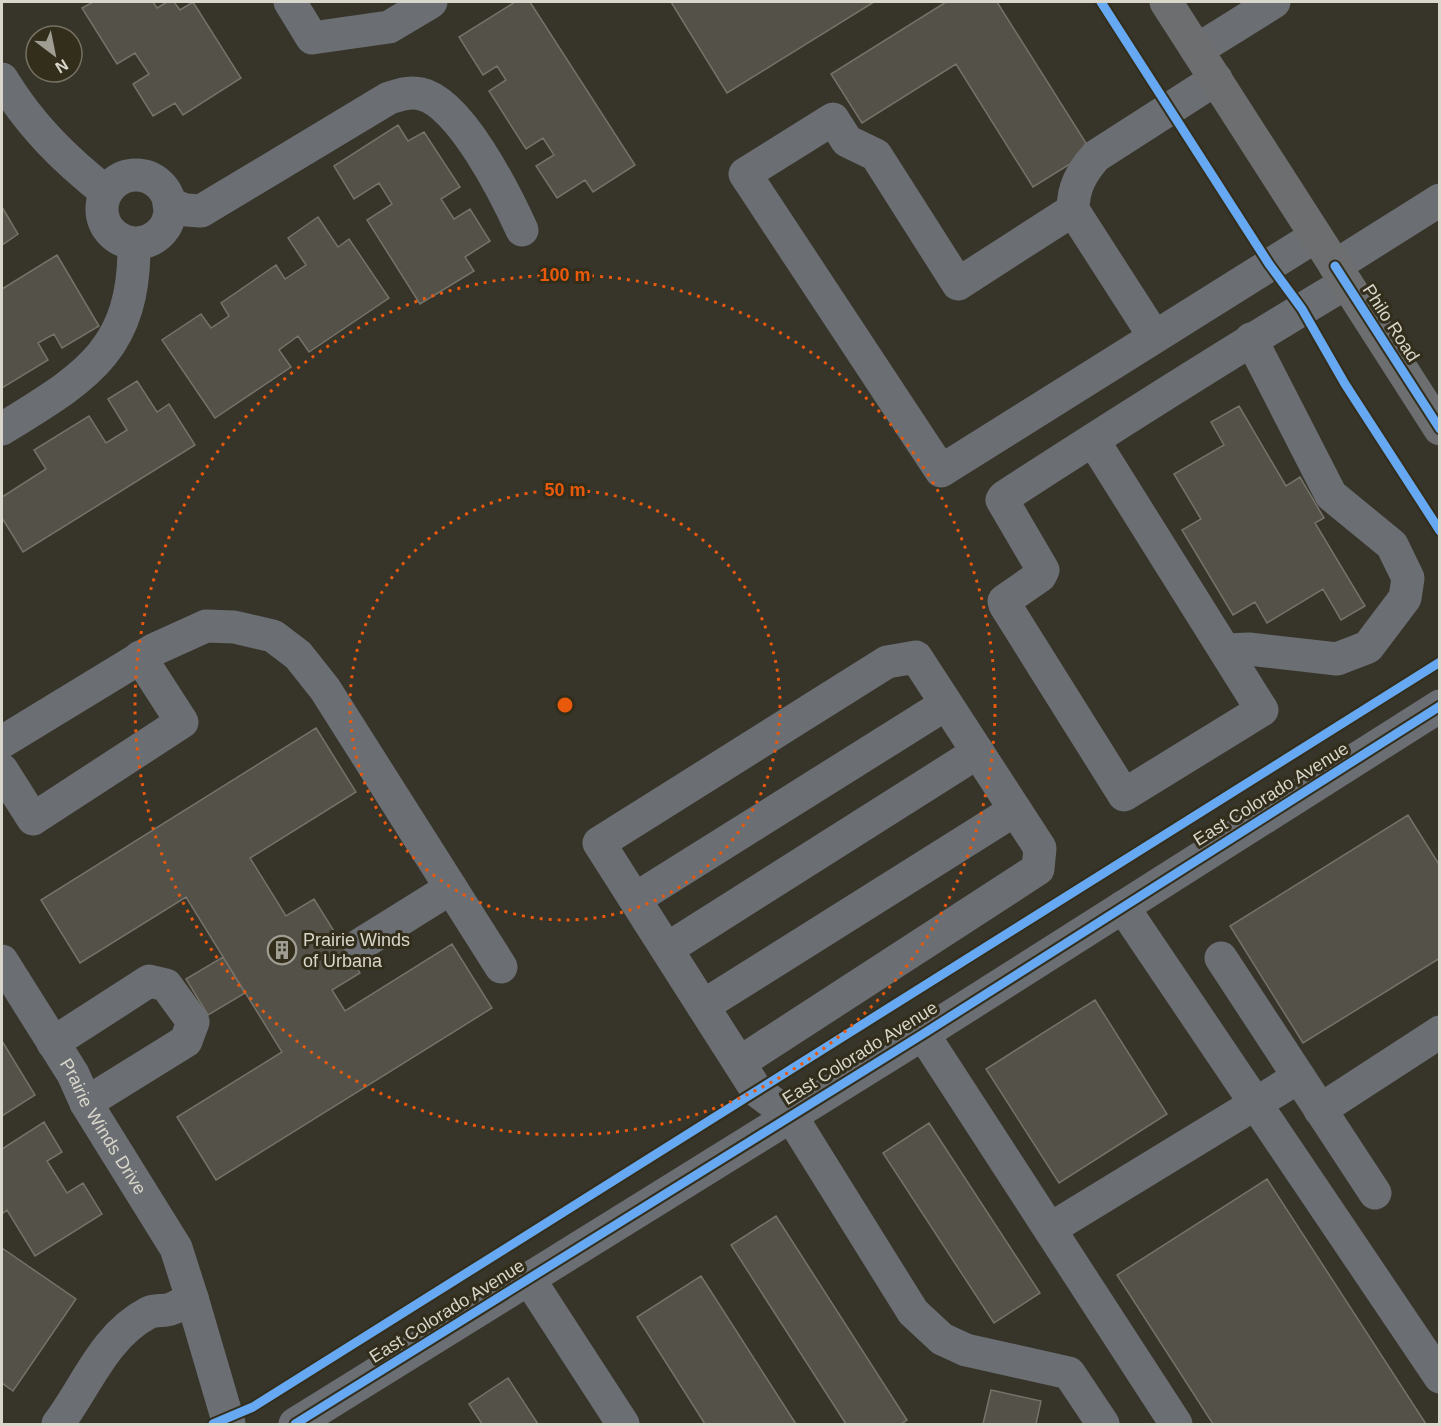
<svg xmlns="http://www.w3.org/2000/svg" width="1441" height="1426" font-family="Helvetica,sans-serif">
<rect width="100%" height="100%" fill="#37342a"/>
<path fill="#535148" stroke="#75726a" stroke-width="1.5" d="M 93,2 L 153,2 L 157,8 L 167,2 L 174,2 L 180,10 L 193,2 L 241,78 L 183,115 L 175,103 L 153,116 L 133,84 L 149,74 L 135,53 L 117,64 L 82,8 Z
M 515,2 L 530,2 L 635,165 L 593,192 L 585,180 L 557,198 L 536,166 L 554,155 L 543,138 L 526,149 L 489,91 L 506,80 L 497,66 L 483,75 L 459,37 Z
M 671,2 L 874,2 L 727,93 Z
M 946,2 L 997,2 L 1091,151 L 1033,187 L 956,64 L 862,123 L 831,74 Z
M 398,125 L 408,141 L 424,132 L 460,187 L 441,199 L 454,219 L 470,209 L 490,241 L 465,257 L 474,271 L 420,304 L 367,220 L 392,204 L 379,183 L 354,199 L 334,166 Z
M 2,207 L 18,234 L 2,245 Z
M 318,217 L 338,247 L 349,239 L 389,298 L 309,352 L 298,336 L 279,350 L 291,367 L 215,418 L 162,340 L 201,314 L 211,328 L 229,316 L 221,303 L 276,265 L 285,279 L 306,265 L 288,238 Z
M 57,255 L 99,326 L 62,348 L 54,334 L 38,343 L 48,360 L 2,388 L 2,289 Z
M 137,381 L 157,412 L 169,404 L 195,445 L 23,552 L 2,518 L 2,497 L 46,469 L 34,450 L 89,416 L 106,443 L 127,430 L 108,399 Z
M 1239,406 L 1286,486 L 1300,477 L 1324,518 L 1315,523 L 1365,606 L 1341,620 L 1323,589 L 1267,623 L 1255,602 L 1233,615 L 1182,530 L 1201,519 L 1174,474 L 1224,445 L 1211,422 Z
M 316,728 L 356,792 L 250,858 L 286,916 L 314,899 L 360,973 L 332,990 L 345,1011 L 452,944 L 492,1008 L 216,1180 L 177,1117 L 282,1052 L 186,897 L 80,963 L 41,900 Z
M 1408,815 L 1440,866 L 1440,958 L 1303,1043 L 1230,926 Z
M 223,957 L 245,993 L 208,1015 L 186,979 Z
M 1095,1000 L 1167,1114 L 1059,1183 L 986,1069 Z
M 2,1041 L 35,1095 L 2,1116 Z
M 44,1122 L 62,1152 L 47,1161 L 67,1193 L 83,1183 L 102,1214 L 35,1256 L 7,1210 L 2,1214 L 2,1149 Z
M 929,1123 L 1040,1293 L 994,1323 L 883,1153 Z
M 1267,1179 L 1426,1424 L 1213,1424 L 1117,1275 Z
M 776,1216 L 907,1420 L 901,1424 L 846,1424 L 731,1245 Z
M 2,1248 L 76,1299 L 13,1391 L 2,1383 Z
M 701,1276 L 796,1424 L 705,1424 L 637,1317 Z
M 508,1378 L 538,1424 L 482,1424 L 469,1404 Z
M 991,1390 L 1041,1401 L 1036,1424 L 983,1424 Z"/>
<g fill="none" stroke-linecap="round" stroke-linejoin="round">
<g stroke="#6b6e72" stroke-width="33">
<path d="M 290,2 L 312,38 L 389,27 L 431,2"/>
<path d="M 1197,50 L 1274,2"/>
<path d="M 2,79 C 30,125 64,159 106,192"/>
<circle cx="136" cy="209" r="34"/>
<path d="M 169,204 L 186,210 L 201,211 L 389,98 C 399,95 410,91 421,94 C 460,102 506,195 522,230"/>
<path d="M 1073,210 L 958,284 L 876,155 L 847,141 L 833,119 L 745,174 L 941,471 L 1316,236"/>
<path d="M 1335,266 L 1440,200"/>
<path d="M 1154,336 L 1073,210 C 1073,188 1081,173 1096,156 L 1216,79"/>
<path d="M 2,429 C 84,378 135,352 134,244"/>
<path d="M 1093,440 L 1262,710 L 1124,795 L 1005,605 L 1004,601 L 1040,576 L 1043,570 L 1002,500 L 1004,497 C 1117,424 1230,352 1346,283"/>
<path d="M 1226,650 L 1249,649 L 1337,659 L 1368,647 L 1405,598 L 1408,578 L 1392,545 L 1331,495 L 1251,339"/>
<path d="M 2,742 L 153,650 L 206,626 L 234,627 L 273,636 L 298,655 L 325,689 L 501,967"/>
<path d="M 2,770 L 33,819 L 182,722 L 140,657"/>
<path d="M 635,899 L 946,704"/>
<path d="M 1123,907 L 1440,1377"/>
<path d="M 361,944 L 451,888"/>
<path d="M 667,949 L 978,752"/>
<path d="M 1221,958 L 1375,1193"/>
<path id="s1" d="M 2,961 L 73,1074 L 86,1103 L 176,1248 L 192,1298 C 184,1302 175,1309 167,1310 C 161,1311 154,1310 148,1313 C 104,1336 86,1387 58,1424"/>
<path d="M 703,1006 L 1015,810"/>
<path d="M 923,1034 L 1176,1424"/>
<path d="M 53,1043 L 149,981 L 166,985 L 193,1022 L 186,1041 L 86,1103"/>
<path d="M 739,1063 L 1038,869 L 1040,848 L 916,657 L 887,662 L 599,843 L 757,1091 L 791,1116 L 913,1312 L 942,1339 L 966,1350 L 1069,1373 L 1103,1424"/>
<path d="M 1320,1110 L 1440,1032"/>
<path d="M 1050,1229 L 1299,1077"/>
<path d="M 529,1279 L 623,1424"/>
<path d="M 192,1298 L 229,1424"/>
<path d="M 295,1424 L 923,1034 L 1440,706"/>
</g>
<path stroke="#6c6e6f" stroke-width="33" d="M 1166,2 L 1440,429"/>
<g stroke="#322e1b" stroke-width="13">
<path id="cycleway" d="M 1101,2 L 1269,264 L 1302,309 L 1345,384 L 1440,531
M 1335,266 L 1440,429
M 213,1424 L 253,1407 L 1440,662
M 295,1424 L 923,1034 L 1440,706"/>
</g>
<use href="#cycleway" stroke="#66a8f1" stroke-width="9"/>
</g>
<g fill="none" stroke="#e8590c" stroke-width="3" stroke-dasharray="3 6">
<circle cx="565" cy="705" r="215"/>
<circle cx="565" cy="705" r="430"/>
</g>
<defs>
<g id="building-ring" transform="scale(1.5)"><circle r="9.5" fill="#322e1b" stroke="#a09d93" stroke-width="1.5"/><path d="M-4-6H4V6H1V3H-1V6H-4ZM-2.5-4.3h1.7v1.8h-1.7ZM.8-4.3h1.7v1.8H.8ZM-2.5-1h1.7V.8h-1.7ZM.8-1h1.7V.8H.8Z" fill="#a09d93"/></g>
</defs>
<g fill-rule="evenodd">
<use href="#building-ring" x="282" y="950"/>
</g>
<g text-anchor="middle" dominant-baseline="central" stroke-width="6" stroke-linejoin="round" paint-order="stroke">
<g font-size="18" fill="#d9d6cb" stroke="#322e1b">
<text transform="translate(1391 323) rotate(57)">Philo Road</text>
<text transform="translate(1271 794) rotate(-32)">East Colorado Avenue</text>
<text transform="translate(860 1053) rotate(-32)">East Colorado Avenue</text>
<text stroke="none"><textPath href="#s1" startOffset="194">Prairie Winds Drive</textPath></text>
<text transform="translate(447 1311) rotate(-32)">East Colorado Avenue</text>
</g>
<g font-size="18" fill="#d9d6cb" stroke="#322e1b" text-anchor="start">
<text x="303" y="940">Prairie Winds<tspan x="303" dy="21">of Urbana</tspan></text>
</g>
</g>
<circle cx="565" cy="705" r="9" fill="#e8590c" stroke="#322e1b" stroke-width="3"/>
<g font-size="18" text-anchor="middle" font-weight="bold" fill="#e8590c" stroke="#322e1b" stroke-width="6" stroke-linejoin="round" paint-order="stroke">
<text x="565" y="281">100 m</text>
<text x="565" y="496">50 m</text>
</g>
<rect width="1441" height="1426" fill="none" stroke="#d9d6cb" stroke-width="6"/>
<g transform="translate(54 54) rotate(148)"><circle r="28" fill="#322e1b" stroke="#757161" stroke-width="1.5"/>
<path d="M0-4.5L10 22L0 15L-10 22Z" fill="#a09d93"/>
<text y="-9" font-size="16" font-weight="bold" text-anchor="middle" fill="#d9d6cb">N</text>
</g>
</svg>
